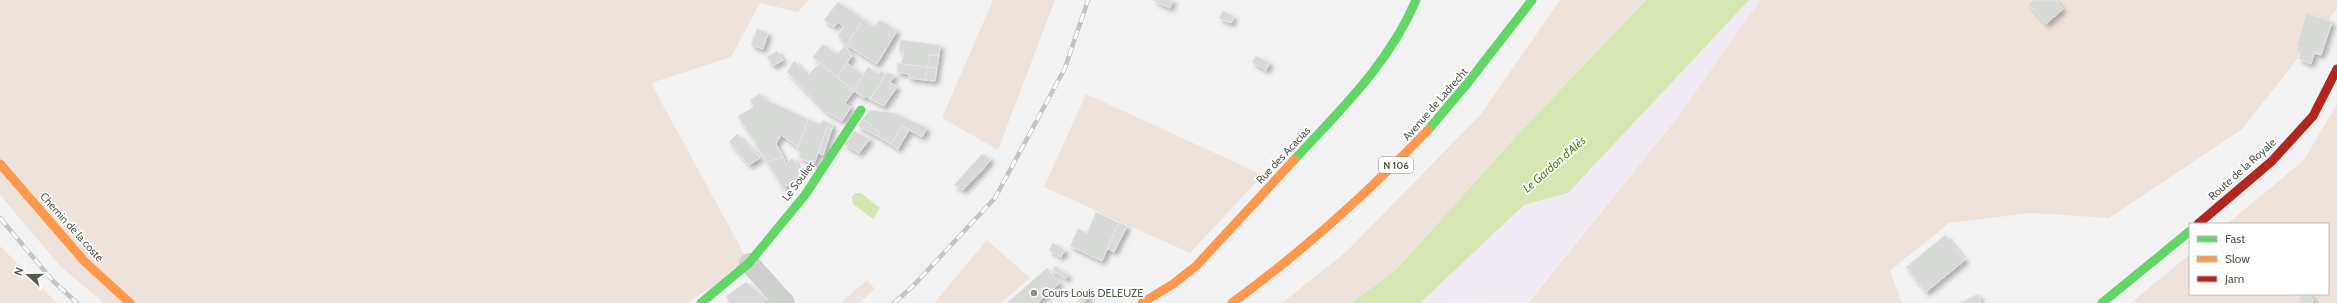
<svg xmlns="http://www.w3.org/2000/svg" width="2337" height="303" font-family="Cabin,sans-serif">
<defs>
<filter id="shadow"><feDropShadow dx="3.5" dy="3.5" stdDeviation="2" flood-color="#0004"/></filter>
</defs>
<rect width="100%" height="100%" fill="#f2f2f2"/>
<path fill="#eee3da" d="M 0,0 L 809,0 L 797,12 L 760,3 L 731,57 L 651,83 L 749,263 L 687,303 L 104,303 L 61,267 L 0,195 Z
M 993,0 L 1055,0 L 998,150 L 942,118 Z
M 1560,0 L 1646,0 L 1512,141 L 1395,271 L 1351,303 L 1282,303 L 1346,252 L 1481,114 Z
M 1760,0 L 2337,0 L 2337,9 L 2242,129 L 2109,218 L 2031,213 L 1949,223 L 1890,271 L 1902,303 L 1528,303 L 1677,118 Z
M 1086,94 L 1263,175 L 1190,253 L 1044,187 Z
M 2337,104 L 2337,303 L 2131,303 L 2190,254 L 2190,294 L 2328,294 L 2328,224 L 2227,224 L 2304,160 Z
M 987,240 L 1030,278 L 1001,303 L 936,303 L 935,302 Z
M 0,246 L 57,303 L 0,303 Z
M 867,280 L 875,289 L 859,303 L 840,303 Z"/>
<path fill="#f0eaf2" d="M 1749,0 L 1760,0 L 1677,118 L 1527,302 L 1420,303 L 1524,205 L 1568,193 Z"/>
<path fill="#d7e7b3" d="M 1646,0 L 1749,0 L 1568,193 L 1524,205 L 1420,303 L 1351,303 L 1395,271 L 1512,141 Z
M 855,193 L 861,193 L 880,208 L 873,219 L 853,204 L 852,197 Z"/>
<path fill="#d8dad8" stroke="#e4e4e4" filter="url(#shadow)" d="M 1152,0 L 1173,0 L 1170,8 Z
M 2033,0 L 2055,0 L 2063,9 L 2046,24 L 2029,5 Z
M 838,2 L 863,19 L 847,45 L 838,36 L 843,27 L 838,22 L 834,27 L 824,20 Z
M 1223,11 L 1234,17 L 1231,23 L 1219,18 Z
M 2306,13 L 2332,22 L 2321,55 L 2314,53 L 2311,64 L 2299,59 L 2302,48 L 2297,47 Z
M 863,19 L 874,27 L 880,20 L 897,31 L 877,64 L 847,45 Z
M 757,29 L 768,33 L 763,49 L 751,45 Z
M 901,40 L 940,45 L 939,55 L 930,55 L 927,67 L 901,64 L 904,52 L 899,51 Z
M 823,44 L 837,54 L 845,46 L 852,56 L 837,77 L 813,57 Z
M 777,51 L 783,60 L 773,66 L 767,57 Z
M 930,55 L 939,55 L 937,68 L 927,67 Z
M 1256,56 L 1270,63 L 1266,70 L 1252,62 Z
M 794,61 L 808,75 L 820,63 L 854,91 L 845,103 L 851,107 L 842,121 L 825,111 L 787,72 Z
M 847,63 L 863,75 L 854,91 L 837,77 Z
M 897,63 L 927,67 L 925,80 L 909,78 L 909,74 L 897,72 Z
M 868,67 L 878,74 L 881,71 L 886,74 L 870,99 L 866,96 L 864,98 L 854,91 Z
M 927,67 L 937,68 L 935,81 L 925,80 Z
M 888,72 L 895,76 L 890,82 L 897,87 L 884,106 L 870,99 Z
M 760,93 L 764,99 L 808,119 L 798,147 L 781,135 L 776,144 L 783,157 L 767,162 L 738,116 L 754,107 L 750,100 Z
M 870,110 L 895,113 L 927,128 L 922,137 L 902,126 L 891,144 L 877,136 L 879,132 L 863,119 Z
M 808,119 L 820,124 L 823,120 L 833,125 L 832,129 L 827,127 L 814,164 L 799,158 L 800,152 L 797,150 Z
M 863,119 L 879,132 L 877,136 L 858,126 Z
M 902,126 L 909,130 L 898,149 L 891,144 Z
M 827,127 L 832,129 L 823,155 L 818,153 Z
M 854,131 L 870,139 L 859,153 L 844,144 Z
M 737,134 L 760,158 L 749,165 L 729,142 Z
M 982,154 L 991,159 L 985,167 L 963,190 L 954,185 Z
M 783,157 L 786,164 L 792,158 L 801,172 L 784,189 L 767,162 Z
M 1096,212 L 1119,223 L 1102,261 L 1070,246 L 1078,229 L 1087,233 Z
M 1119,223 L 1127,226 L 1114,252 L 1107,248 Z
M 1945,235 L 1965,260 L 1926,292 L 1906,267 Z
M 1053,243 L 1065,250 L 1061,257 L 1049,250 Z
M 1055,266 L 1068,275 L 1066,279 L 1053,270 Z
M 1047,268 L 1060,283 L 1037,303 L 1007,303 Z
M 746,282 L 768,300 L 762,303 L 730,303 L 726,296 Z
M 1082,289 L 1089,297 L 1083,303 L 1076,295 Z
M 1978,294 L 1981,303 L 1960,303 Z
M 2304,294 L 2309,294 L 2314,301 L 2312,303 L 2303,303 L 2299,298 Z"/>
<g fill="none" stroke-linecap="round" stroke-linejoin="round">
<path stroke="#cdd0cc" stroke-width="20" d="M 749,263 L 785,303"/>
<path stroke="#63d668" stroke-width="9" d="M 1428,130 L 1466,85 L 1532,0
M 1294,160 C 1340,110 1389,64 1416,0
M 701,303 L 749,263 L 805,195 L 861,110
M 2102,303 L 2190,231"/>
<path stroke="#ff974d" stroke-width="9" d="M 0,164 L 85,262 L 130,303
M 1142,303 L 1173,284 L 1196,266 L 1294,160
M 1232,303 C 1303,251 1367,194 1428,130"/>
<path stroke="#b3261e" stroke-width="9" d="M 2198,224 L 2272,161 L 2313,116 L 2337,69"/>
<g stroke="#c3c5c2" stroke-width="4.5">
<path id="rail" d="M 0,218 L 53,281 L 77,303
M 894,303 L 913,286 L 995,198 L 1065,68 L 1088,0"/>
</g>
<use href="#rail" stroke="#fff" stroke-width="3" stroke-dasharray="9" stroke-linecap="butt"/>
</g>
<circle fill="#8a9085" stroke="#fff" stroke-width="1.5" cx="1034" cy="293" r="4"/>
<g text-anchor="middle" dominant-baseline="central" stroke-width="3.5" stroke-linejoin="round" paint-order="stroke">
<rect fill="#fff" stroke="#868d81" stroke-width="1" x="1379" y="157" width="34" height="16" rx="3"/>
<g font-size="10" font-weight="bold" fill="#525c4b">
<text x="1396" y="165">N 106</text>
</g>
<g font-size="11" fill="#525c4b" stroke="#fff">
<text transform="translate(1435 104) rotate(-49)">Avenue de Ladrecht</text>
<text transform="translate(1283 155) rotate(-47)">Rue des Acacias</text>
<text transform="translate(2242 169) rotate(-42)">Route de la Royale</text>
<text transform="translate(798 181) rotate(-53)">Le Soulier</text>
<text transform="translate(72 227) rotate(48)">Chemin de la coste</text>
</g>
<g font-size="11" fill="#525c4b" stroke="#fff" text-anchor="start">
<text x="1042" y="293">Cours Louis DELEUZE</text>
</g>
<g font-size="12" font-style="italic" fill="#62801b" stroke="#fff">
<text transform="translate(1554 164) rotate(-41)">Le Gardon d'Alès</text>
</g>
</g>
<rect x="2189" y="223" width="140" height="72" fill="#ffffff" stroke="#babeb7"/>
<rect x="2197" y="236" width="20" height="6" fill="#63d668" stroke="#babeb7"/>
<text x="2225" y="243" font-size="12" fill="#525c4b">Fast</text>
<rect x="2197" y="256" width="20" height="6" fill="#ff974d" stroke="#babeb7"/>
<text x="2225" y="263" font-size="12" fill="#525c4b">Slow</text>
<rect x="2197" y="276" width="20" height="6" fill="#b3261e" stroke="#babeb7"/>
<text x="2225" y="283" font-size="12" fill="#525c4b">Jam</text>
<g transform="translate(28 275) rotate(291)" stroke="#ffffff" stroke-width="3" paint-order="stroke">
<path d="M0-3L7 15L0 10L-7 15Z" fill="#525c4b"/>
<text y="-6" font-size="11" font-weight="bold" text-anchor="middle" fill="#525c4b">N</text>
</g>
</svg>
